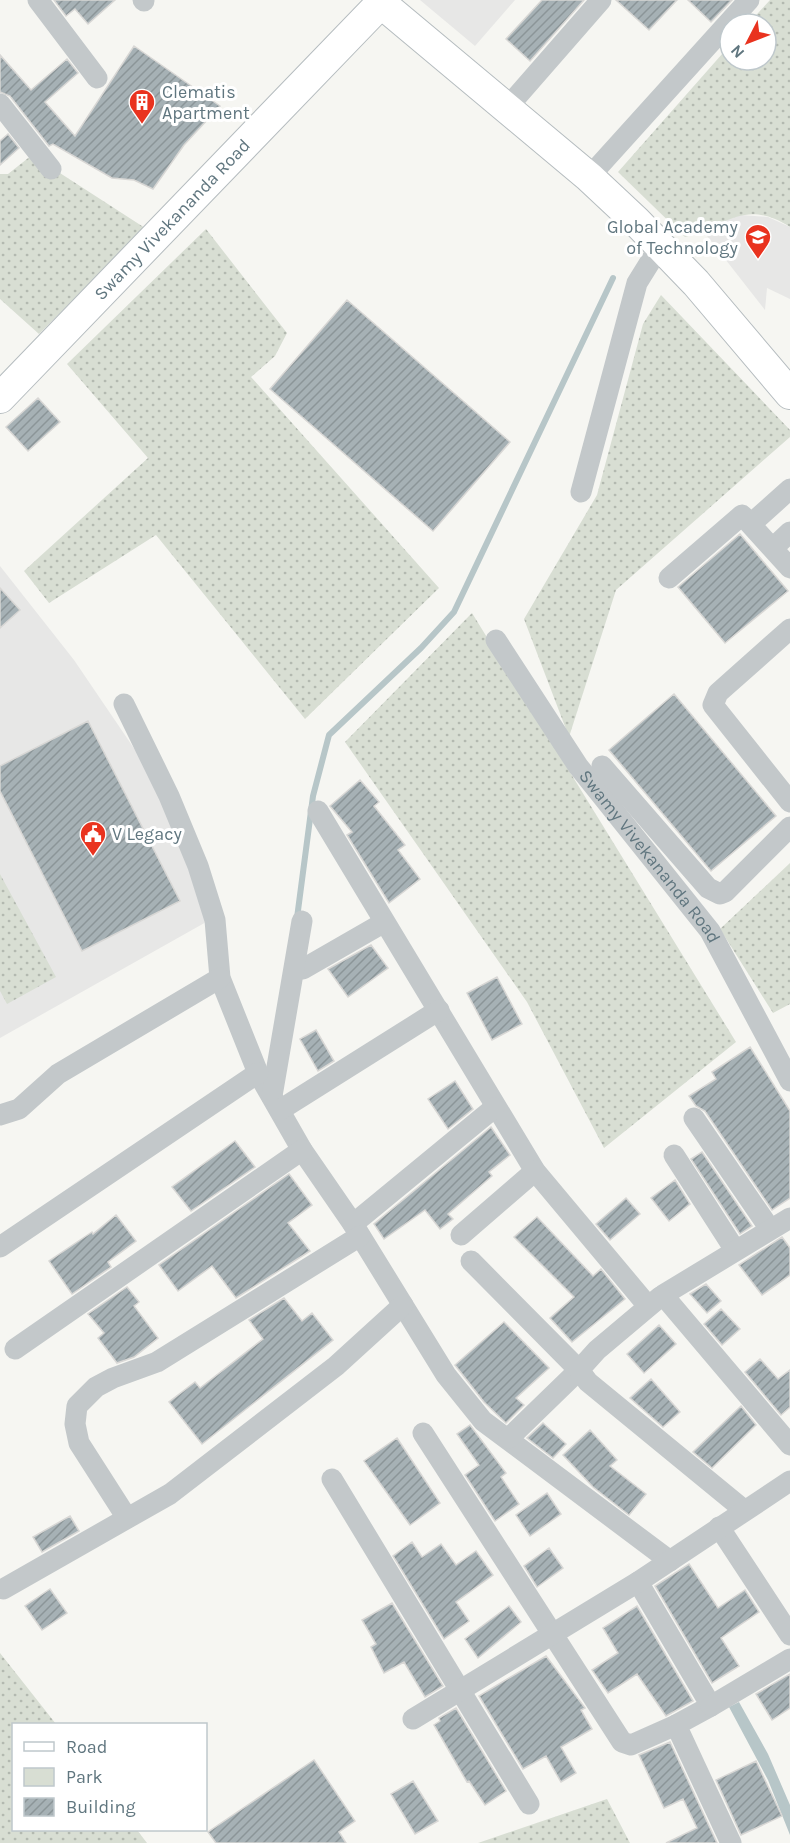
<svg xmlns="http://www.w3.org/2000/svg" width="790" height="1843" font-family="Karla,sans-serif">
<defs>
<pattern id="green-dots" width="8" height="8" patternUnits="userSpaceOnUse" patternTransform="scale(1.5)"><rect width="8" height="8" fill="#d8ded3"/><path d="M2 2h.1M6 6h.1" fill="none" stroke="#b3b9b0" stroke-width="1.8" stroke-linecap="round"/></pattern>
<pattern id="building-hatch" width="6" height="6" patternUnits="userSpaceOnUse" patternTransform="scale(1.5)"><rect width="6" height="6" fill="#a6b1b5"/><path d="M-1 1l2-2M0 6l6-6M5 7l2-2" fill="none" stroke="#8b9598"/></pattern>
</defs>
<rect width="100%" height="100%" fill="#f6f6f2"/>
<path fill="#e7e7e6" d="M 420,0 L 515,0 L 475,46 Z
M 741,215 L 768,217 L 790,227 L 790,299 L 767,288 L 765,310 L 704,232 L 728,218 Z
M 0,566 L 74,660 L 165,794 L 208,921 L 0,1038 Z"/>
<path fill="url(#green-dots)" d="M 770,0 L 790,0 L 790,227 C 744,198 727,226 685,237 L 618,172 L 730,45 L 730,60 L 766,60 L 766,24 L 748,24 Z
M 32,155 L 145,228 L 39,334 L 0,299 L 0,174 L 8,174 Z
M 206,229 L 287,333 L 275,356 L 251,377 L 439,588 L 305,719 L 156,535 L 49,603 L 24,571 L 148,458 L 67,364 Z
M 661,295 L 790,430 L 790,437 L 616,590 L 569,737 L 524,619 L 597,495 L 643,324 Z
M 472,613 L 736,1042 L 604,1148 L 527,1002 L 345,742 Z
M 790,863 L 790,1004 L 773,1013 L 720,929 Z
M 0,874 L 56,977 L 7,1004 L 0,991 Z
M 0,1653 L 56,1724 L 14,1724 L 14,1830 L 137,1830 L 147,1843 L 0,1843 Z
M 607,1799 L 630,1843 L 478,1843 Z"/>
<path fill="#b7c6c8" d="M 739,1702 L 768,1754 L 790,1805 L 790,1835 L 768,1780 L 729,1707 Z"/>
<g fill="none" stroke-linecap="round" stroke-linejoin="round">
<path stroke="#b7c6c8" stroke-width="6" d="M 297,918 L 313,796 L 329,735 L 421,648 L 454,612 L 613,278"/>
</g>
<path fill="url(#building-hatch)" stroke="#d8d7d5" stroke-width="1.5" d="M 54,0 L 115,0 L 88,24 L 75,9 L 66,16 Z
M 542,0 L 584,0 L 530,61 L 506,39 Z
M 616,0 L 677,0 L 649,30 Z
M 688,0 L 732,0 L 711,22 Z
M 134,46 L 220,106 L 184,145 L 153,189 L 134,180 L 112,178 L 53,144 L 49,146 L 10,96 L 0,92 L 0,55 L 31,90 L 67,59 L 78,73 L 45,102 L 75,136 Z
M 8,134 L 19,148 L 0,165 L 0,141 Z
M 347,300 L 510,442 L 433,531 L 270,389 Z
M 38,398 L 60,422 L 28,451 L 6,427 Z
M 740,534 L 788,591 L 725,643 L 678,587 Z
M 0,588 L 20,610 L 0,628 Z
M 674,694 L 776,816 L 711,871 L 609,750 Z
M 88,721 L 180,901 L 82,951 L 0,791 L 0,766 Z
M 360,780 L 379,802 L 374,806 L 405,845 L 398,850 L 420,879 L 389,903 L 347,835 L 352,832 L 330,806 Z
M 371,945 L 388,968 L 348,997 L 328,969 Z
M 497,977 L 522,1024 L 492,1040 L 467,993 Z
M 316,1030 L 334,1061 L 318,1071 L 300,1039 Z
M 750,1047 L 790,1111 L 790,1198 L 772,1210 L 705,1111 L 696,1106 L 689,1096 L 716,1079 L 712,1072 Z
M 455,1081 L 473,1109 L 448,1129 L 428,1099 Z
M 491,1127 L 510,1155 L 489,1172 L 492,1176 L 448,1214 L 453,1219 L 440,1229 L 425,1210 L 384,1239 L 374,1224 Z
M 235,1141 L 255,1167 L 191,1211 L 172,1187 Z
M 702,1152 L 752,1226 L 740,1234 L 691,1159 Z
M 289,1174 L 312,1205 L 288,1223 L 310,1251 L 236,1298 L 212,1266 L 178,1291 L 159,1265 Z
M 675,1180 L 690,1204 L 669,1221 L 651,1198 Z
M 626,1198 L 640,1214 L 610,1240 L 596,1224 Z
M 116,1215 L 136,1241 L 108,1262 L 111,1267 L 72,1294 L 49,1261 L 92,1232 L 93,1234 Z
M 537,1217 L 593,1276 L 601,1269 L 625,1299 L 572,1342 L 550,1318 L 574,1297 L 514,1237 Z
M 782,1237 L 790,1248 L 790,1275 L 762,1295 L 739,1265 Z
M 706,1284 L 721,1301 L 707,1313 L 690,1294 Z
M 127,1287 L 139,1302 L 134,1306 L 158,1338 L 134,1357 L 117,1363 L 98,1338 L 104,1333 L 88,1314 Z
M 284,1298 L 302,1321 L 312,1313 L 333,1340 L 202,1444 L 169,1402 L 195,1382 L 200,1388 L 263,1339 L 249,1320 Z
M 721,1309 L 740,1329 L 722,1345 L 704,1324 Z
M 504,1322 L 549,1368 L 516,1398 L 524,1405 L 506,1423 L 484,1402 L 455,1365 Z
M 659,1325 L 676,1344 L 644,1373 L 627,1354 Z
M 760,1359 L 778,1379 L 790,1370 L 790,1407 L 781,1415 L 745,1372 Z
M 651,1379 L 680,1412 L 663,1427 L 630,1398 Z
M 741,1406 L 756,1425 L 712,1468 L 693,1452 Z
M 543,1423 L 566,1444 L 553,1458 L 527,1438 Z
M 470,1425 L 506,1473 L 501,1477 L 519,1504 L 495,1521 L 465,1475 L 479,1465 L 457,1434 Z
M 590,1430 L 617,1460 L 610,1466 L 646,1494 L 629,1515 L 593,1487 L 563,1455 Z
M 397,1438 L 440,1503 L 410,1525 L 364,1461 Z
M 547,1493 L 561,1514 L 530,1536 L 516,1515 Z
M 70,1516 L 79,1531 L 42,1552 L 33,1537 Z
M 412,1542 L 422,1557 L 441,1544 L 456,1565 L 476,1551 L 493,1575 L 456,1602 L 469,1621 L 444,1639 L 393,1556 Z
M 549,1548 L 563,1568 L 537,1587 L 524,1566 Z
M 689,1564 L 718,1608 L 745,1590 L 759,1612 L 721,1638 L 739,1666 L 712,1683 L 655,1586 Z
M 50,1589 L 67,1613 L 42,1630 L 25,1606 Z
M 392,1603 L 443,1686 L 425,1697 L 404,1662 L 384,1673 L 371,1647 L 376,1644 L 362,1620 Z
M 509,1606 L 521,1622 L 478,1658 L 465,1639 Z
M 637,1606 L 693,1701 L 666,1716 L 637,1674 L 608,1693 L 592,1670 L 618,1653 L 603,1628 Z
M 546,1656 L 585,1708 L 581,1710 L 592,1729 L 561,1747 L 576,1773 L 561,1782 L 546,1756 L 523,1769 L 479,1696 Z
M 790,1674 L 790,1708 L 772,1720 L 756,1694 Z
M 456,1708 L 506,1791 L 485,1805 L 469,1781 L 467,1782 L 434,1725 L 440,1721 L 439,1718 Z
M 670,1742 L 717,1843 L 666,1843 L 697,1828 L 683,1799 L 664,1808 L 639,1755 Z
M 314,1760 L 355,1821 L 339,1832 L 346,1843 L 216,1843 L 208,1832 Z
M 756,1761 L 782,1816 L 741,1835 L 716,1780 Z
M 413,1781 L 438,1821 L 415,1834 L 391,1794 Z"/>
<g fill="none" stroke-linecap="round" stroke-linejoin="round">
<g stroke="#b5bcbf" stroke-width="32">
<g id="secondary">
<path id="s2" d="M 0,398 L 381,3 L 589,177 L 636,221 L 696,283 L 790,394"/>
</g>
</g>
<g stroke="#c3c8ca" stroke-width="21">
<path d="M 38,0 L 97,78"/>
<path d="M 143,0 L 144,1"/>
<path d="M 0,104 L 51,169"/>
<path d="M 505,110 L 601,0"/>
<path d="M 589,177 L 749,0"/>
<path d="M 581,492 L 637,283 L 660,246"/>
<path d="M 752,523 L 790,489"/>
<path d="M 773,548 L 790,532"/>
<path d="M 669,578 L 742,515 L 790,568"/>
<path d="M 790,629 L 718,693 L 713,705 L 790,802"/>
<path id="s1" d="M 496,640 L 578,766 L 710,931 L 790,1081"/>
<path d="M 124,704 L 169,796 L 198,866 L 215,920 L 220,978 L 258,1073 L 302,1150 L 353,1224 L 446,1375 L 483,1421 L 670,1561"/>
<path d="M 602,766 L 708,888 L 720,894 L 725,892 L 790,827"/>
<path d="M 318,811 L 535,1171 L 648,1306"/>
<path d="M 303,969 L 383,923"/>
<path d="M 272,1096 L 302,921"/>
<path d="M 280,1110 L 439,1010"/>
<path d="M 0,1115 L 19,1109 L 58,1074 L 220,978"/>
<path d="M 694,1118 L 770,1229"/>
<path d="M 674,1155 L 735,1250"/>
<path d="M 790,1218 L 663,1295 L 790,1445"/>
<path d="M 353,1224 L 494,1108"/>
<path d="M 461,1235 L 535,1171"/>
<path d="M 0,1247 L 258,1073"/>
<path d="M 471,1261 L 579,1370 L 509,1438"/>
<path d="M 660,1297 L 597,1350 L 579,1370 L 588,1382 L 744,1510"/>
<path d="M 15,1349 L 302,1150"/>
<path d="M 423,1433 L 622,1742 L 631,1745 L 676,1725"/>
<path d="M 332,1479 L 529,1804"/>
<path d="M 127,1518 L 79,1443 L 75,1424 L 77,1406 L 96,1387 L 113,1378 L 157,1362 L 360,1236"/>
<path d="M 719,1527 L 790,1635"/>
<path d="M 638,1582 L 711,1706 L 676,1725 L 731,1843"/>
<path d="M 3,1589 L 170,1494 L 336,1366 L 403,1305"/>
<path d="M 711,1706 L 790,1659"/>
<path d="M 413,1719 L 638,1582 L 790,1481"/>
</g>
<use href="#secondary" stroke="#fff" stroke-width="30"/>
</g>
<defs>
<g id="building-pin" transform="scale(1.35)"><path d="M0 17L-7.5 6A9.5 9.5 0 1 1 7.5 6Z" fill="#e9331f" stroke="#fff"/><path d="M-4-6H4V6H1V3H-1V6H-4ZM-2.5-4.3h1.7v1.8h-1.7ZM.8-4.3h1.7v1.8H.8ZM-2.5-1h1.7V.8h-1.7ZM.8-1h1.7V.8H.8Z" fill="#fff"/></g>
<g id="university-pin" transform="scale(1.35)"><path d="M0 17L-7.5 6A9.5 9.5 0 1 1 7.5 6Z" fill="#e9331f" stroke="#fff"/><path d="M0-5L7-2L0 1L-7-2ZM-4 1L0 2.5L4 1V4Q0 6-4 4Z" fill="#fff"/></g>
<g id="civic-pin" transform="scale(1.35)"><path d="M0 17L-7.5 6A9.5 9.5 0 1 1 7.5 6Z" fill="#e9331f" stroke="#fff"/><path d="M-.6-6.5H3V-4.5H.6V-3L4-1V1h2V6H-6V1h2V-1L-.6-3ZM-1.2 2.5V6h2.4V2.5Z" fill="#fff"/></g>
</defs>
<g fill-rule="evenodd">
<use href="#building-pin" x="142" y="102"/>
<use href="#university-pin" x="758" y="237"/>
<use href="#civic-pin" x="93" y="834"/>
</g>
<g text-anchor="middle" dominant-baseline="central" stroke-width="6" stroke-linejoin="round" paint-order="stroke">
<g font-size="18" fill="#60767f" stroke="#fff" text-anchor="start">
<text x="162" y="92">Clematis<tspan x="162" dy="21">Apartment</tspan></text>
<text x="738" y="227" text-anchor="end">Global Academy<tspan x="738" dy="21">of Technology</tspan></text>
<text x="112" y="834">V Legacy</text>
</g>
<g font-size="18" fill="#60767f" stroke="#fff">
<text stroke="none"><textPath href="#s2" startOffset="248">Swamy Vivekananda Road</textPath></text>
<text stroke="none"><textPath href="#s1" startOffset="266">Swamy Vivekananda Road</textPath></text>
</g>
</g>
<rect x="12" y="1723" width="195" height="108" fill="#ffffff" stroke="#bfc8cc" stroke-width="1.5"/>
<rect x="24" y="1742" width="30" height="9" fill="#ffffff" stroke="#bfc8cc" stroke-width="1.5"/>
<text x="66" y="1753" font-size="18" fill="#60767f">Road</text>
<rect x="24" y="1768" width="30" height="18" fill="#d8ded3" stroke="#bfc8cc" stroke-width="1.5"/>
<text x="66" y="1783" font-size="18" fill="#60767f">Park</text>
<rect x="24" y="1798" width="30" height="18" fill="url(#building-hatch)" stroke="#bfc8cc" stroke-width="1.5"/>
<text x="66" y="1813" font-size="18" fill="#60767f">Building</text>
<g transform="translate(748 42) rotate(228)"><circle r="28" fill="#ffffff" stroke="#bfc8cc" stroke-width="1.5"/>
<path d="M0-4.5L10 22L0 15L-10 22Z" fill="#e9331f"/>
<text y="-9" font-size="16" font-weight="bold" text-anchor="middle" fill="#60767f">N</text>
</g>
</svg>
